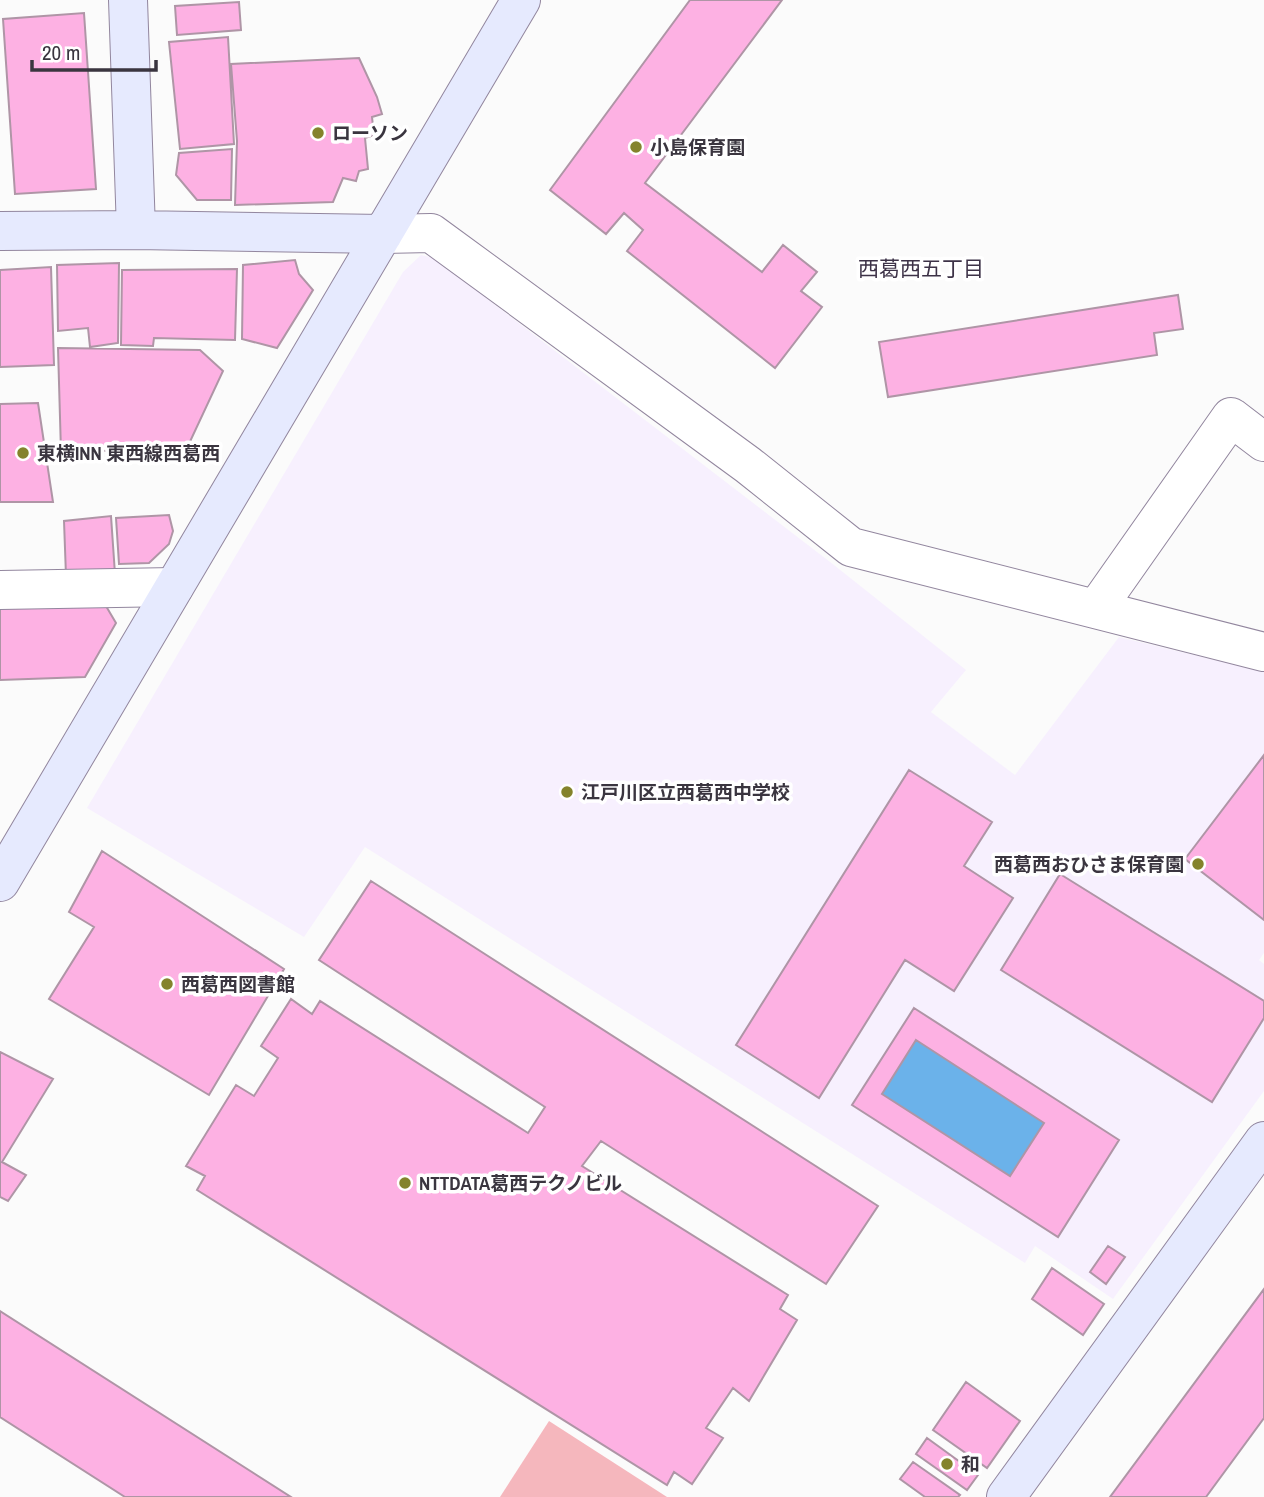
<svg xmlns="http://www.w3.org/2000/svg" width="1264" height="1497" font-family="'Archivo Narrow','Noto Sans JP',sans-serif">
<rect width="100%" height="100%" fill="#fbfbfb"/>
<path fill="#f7f0fe" d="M 421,255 L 434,258 L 834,565 L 966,670 L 931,712 L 1015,775 L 1119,637 L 1264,672 L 1264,953 L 1259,960 L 1264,964 L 1264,1091 L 1113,1299 L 1035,1246 L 1025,1263 L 365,847 L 304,937 L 87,808 L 403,272 Z"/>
<path fill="#f5b7bd" d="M 549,1421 L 667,1497 L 500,1497 Z"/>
<path fill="#6bb2ea" d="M 916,1040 L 1044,1123 L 1010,1176 L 882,1094 Z"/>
<path fill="#fdb1e3" stroke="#af95a6" stroke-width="2" fill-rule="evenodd" d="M 690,0 L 782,0 L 645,183 L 762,272 L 783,245 L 817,272 L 801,291 L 822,307 L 775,368 L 627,251 L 643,230 L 624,213 L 606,234 L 550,190 Z
M 239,2 L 241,30 L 177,35 L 175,6 Z
M 84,13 L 96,189 L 15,194 L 3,19 Z
M 228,37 L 234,144 L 180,149 L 169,42 Z
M 359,58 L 377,97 L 382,114 L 372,117 L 374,135 L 365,138 L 368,169 L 359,171 L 356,181 L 343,178 L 333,202 L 235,205 L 237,141 L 231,64 Z
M 232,149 L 231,200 L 197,200 L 176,175 L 179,153 Z
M 295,260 L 299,274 L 313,290 L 277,348 L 242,339 L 243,265 Z
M 119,263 L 118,343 L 90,347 L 88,328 L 58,331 L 57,265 Z
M 51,267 L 54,365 L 0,367 L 0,270 Z
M 237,269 L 235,340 L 154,338 L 153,346 L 121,345 L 122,270 Z
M 1178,295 L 1183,329 L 1154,333 L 1157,355 L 888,397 L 879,342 Z
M 58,348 L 200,350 L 223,371 L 187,448 L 61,452 Z
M 38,403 L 53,502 L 0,502 L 0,404 Z
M 169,515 L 173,531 L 169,544 L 149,563 L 119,564 L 116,518 Z
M 111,516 L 115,574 L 66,576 L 64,521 Z
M 103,601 L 116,623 L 85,677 L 0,680 L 0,607 Z
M 1264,755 L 1264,920 L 1185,859 Z
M 909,770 L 992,822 L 964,866 L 1013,898 L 954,991 L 905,960 L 819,1098 L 736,1045 Z
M 102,851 L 284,969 L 209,1095 L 49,999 L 94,927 L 69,912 Z
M 1060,874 L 1264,1001 L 1264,1018 L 1212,1102 L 1001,970 Z
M 371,881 L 878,1206 L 826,1284 L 601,1141 L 582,1166 L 788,1295 L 780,1309 L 797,1320 L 749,1401 L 733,1388 L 706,1428 L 723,1438 L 692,1484 L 674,1472 L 667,1485 L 197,1190 L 205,1176 L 186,1166 L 236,1085 L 254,1096 L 278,1058 L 261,1046 L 291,999 L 312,1014 L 320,1001 L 528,1133 L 545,1107 L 319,960 Z
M 914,1008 L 1119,1140 L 1058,1237 L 852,1105 ZM 916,1040 L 1044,1123 L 1010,1176 L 882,1094 Z
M 0,1052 L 53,1079 L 2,1162 L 26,1175 L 8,1201 L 0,1197 Z
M 1108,1246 L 1125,1257 L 1106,1284 L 1090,1272 Z
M 1052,1268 L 1104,1304 L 1083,1335 L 1032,1299 Z
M 1264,1289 L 1264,1418 L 1206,1497 L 1110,1497 Z
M 0,1311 L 291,1497 L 125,1497 L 0,1417 Z
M 966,1382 L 1020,1421 L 987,1468 L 933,1430 Z
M 927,1438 L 978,1475 L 967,1490 L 916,1454 Z
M 913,1462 L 960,1495 L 958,1497 L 925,1497 L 900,1479 Z"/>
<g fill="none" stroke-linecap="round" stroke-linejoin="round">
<g stroke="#92869e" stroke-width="40">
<path id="street" d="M 383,234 L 431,233 L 748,465 L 851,547 L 1264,652
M 0,590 L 174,587
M 1096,609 L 1231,417 L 1264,442"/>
</g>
<g stroke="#92869e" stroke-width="40">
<path id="secondary" d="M 128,0 L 136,230
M 0,231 L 136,230 L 383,234
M 0,882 L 521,0
M 1006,1497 L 1264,1141"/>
</g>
<use href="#street" stroke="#fff" stroke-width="38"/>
<use href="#secondary" stroke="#e6eafe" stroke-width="38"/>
</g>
<g fill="#84832c" stroke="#fff" stroke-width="2.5">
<circle cx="318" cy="133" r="7"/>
<circle cx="636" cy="147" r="7"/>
<circle cx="23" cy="453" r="7"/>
<circle cx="567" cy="792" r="7"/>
<circle cx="1198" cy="864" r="7"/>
<circle cx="167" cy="984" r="7"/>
<circle cx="405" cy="1183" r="7"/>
<circle cx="947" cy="1464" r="7"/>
</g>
<g text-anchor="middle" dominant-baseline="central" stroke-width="7" stroke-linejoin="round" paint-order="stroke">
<g font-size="19" font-weight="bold" fill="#3a353f" stroke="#fff" text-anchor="start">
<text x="332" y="133">ローソン</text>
<text x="650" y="147">小島保育園</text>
<text x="37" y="453">東横INN 東西線西葛西</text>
<text x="581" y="792">江戸川区立西葛西中学校</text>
<text x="1184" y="864" text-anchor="end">西葛西おひさま保育園</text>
<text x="181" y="984">西葛西図書館</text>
<text x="419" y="1183">NTTDATA葛西テクノビル</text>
<text x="961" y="1464">和</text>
</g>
<g font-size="21" fill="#3d3247" stroke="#fff">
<text x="921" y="268">西葛西五丁目</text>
</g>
</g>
<path d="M32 60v10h124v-10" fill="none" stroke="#3a353f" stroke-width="3.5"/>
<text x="42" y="60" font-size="21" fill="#3a353f" stroke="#ffffff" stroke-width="5" paint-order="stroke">20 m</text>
</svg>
